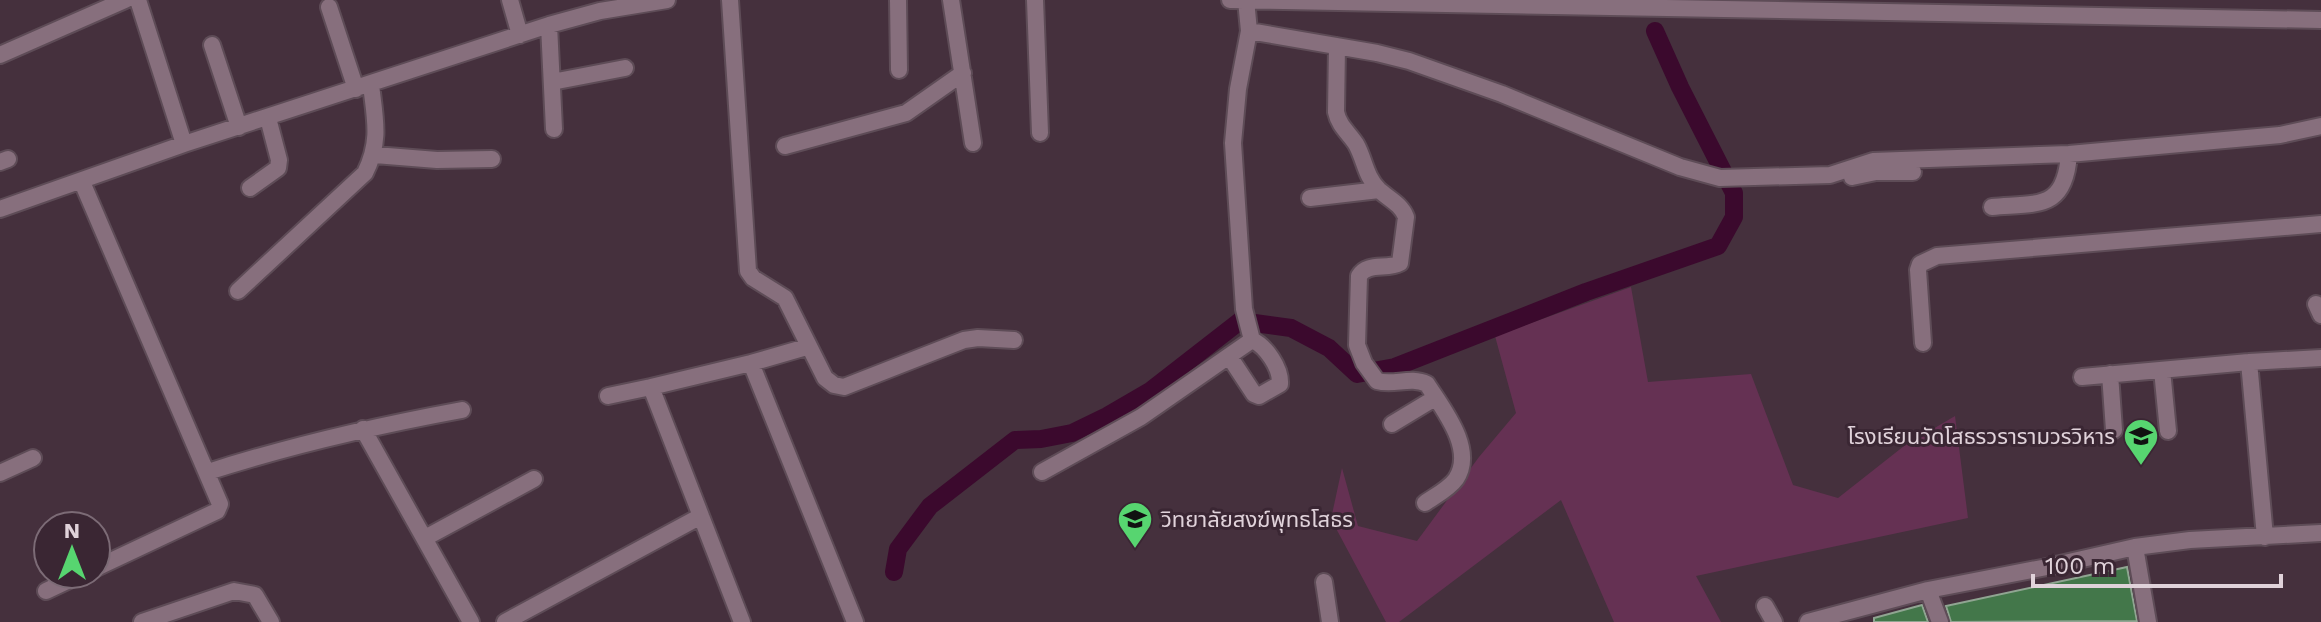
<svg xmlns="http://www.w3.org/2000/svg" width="2321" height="622" font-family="'Work Sans','Noto Sans Thai',sans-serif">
<rect width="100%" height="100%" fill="#45303d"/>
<path fill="#653153" d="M 1631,287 L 1648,382 L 1751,374 L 1793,485 L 1838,498 L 1904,446 L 1955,416 L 1968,518 L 1696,576 L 1721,622 L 1614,622 L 1561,500 L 1399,622 L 1386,622 L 1331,519 L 1342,468 L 1358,526 L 1417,541 L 1479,457 L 1516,413 L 1495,336 Z"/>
<path fill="#0007" d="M 2126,569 L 2131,577 L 2139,622 L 1953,622 L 1948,608 Z"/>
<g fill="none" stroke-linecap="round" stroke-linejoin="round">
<path stroke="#3b092d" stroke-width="18" d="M 894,572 L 898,549 L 930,506 L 1015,440 L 1041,439 L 1072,433 L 1107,416 L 1150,391 L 1240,321 L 1291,328 L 1329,348 L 1357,374 L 1395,367 L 1586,292 L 1718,246 L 1734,217 L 1734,193 L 1680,87 L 1655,31"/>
</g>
<path fill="#43774a" stroke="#90a592" stroke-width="2" d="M 2127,567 L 2137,621 L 1951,622 L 1946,606 Z
M 1922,605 L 1928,622 L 1874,622 L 1874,618 Z"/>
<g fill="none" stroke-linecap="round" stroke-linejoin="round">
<g stroke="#5e4c57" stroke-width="20">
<path id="minor" d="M 138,0 L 184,144
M 510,0 L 520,35
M 730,0 L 748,271 L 753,278 L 785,298 L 825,378 L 834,385 L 844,387 L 964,340 L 978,338 L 1014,340
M 898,0 L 899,70
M 951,0 L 973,143
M 1035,0 L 1040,133
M 1230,0 L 2321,20
M 1246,0 L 1249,31 L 1377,53 L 1409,61 L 1502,94 L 1680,167 L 1720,178 L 1830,175 L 1873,161 L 2069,154 L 2280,135 L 2321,126
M 329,7 L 356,89
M 549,25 L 554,129
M 212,45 L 239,127
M 1337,46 L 1336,112 C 1339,126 1348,132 1356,144 C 1365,160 1365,176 1379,190 C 1389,199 1401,204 1406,217 L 1400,263 C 1387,270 1367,262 1359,276 L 1357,345 L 1364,363 L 1377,381 C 1394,386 1410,376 1427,384 C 1442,408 1476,449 1456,479 C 1449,489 1435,496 1425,503
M 0,55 L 125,0
M 552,82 L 625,68
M 785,146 L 906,113 L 963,73
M 375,155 L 437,160 L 492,159
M 0,162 L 8,159
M 1852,177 L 1876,172 L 1913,172
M 82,182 L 220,504 L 217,511 L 96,568
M 250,188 L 278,168 L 279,160 L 268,118
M 1310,198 L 1379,190
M 1992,207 C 2039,203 2065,210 2069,154
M 0,209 L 184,144 L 549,25 L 600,11 L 667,0
M 238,291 L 365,173 C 381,141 375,119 371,85
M 2316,304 L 2321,315
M 1923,343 L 1918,270 L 1920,264 L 1937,256 L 2321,224
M 1229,356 L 1254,394 L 1259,396 L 1280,384 C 1281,368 1266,346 1252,340 L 1244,309 L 1233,143 L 1238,89 L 1249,31
M 751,363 L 855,622
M 2162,370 L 2168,431
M 2110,374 L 2114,430
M 2082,377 L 2249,362
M 608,396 L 651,387
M 1392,424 L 1435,398
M 363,429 L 471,622
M 208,472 C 292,445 375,426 462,410
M 1042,472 L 1141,417 L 1252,340
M 0,473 L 33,458
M 2265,537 L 2249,362 L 2321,358
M 425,538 L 534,479
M 1324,582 L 1330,622
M 1928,590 L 1940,622
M 46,591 L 82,574
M 1765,606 L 1774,622
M 142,622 L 234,591 L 255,595 L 271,622
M 505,622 L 701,516
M 742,622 L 651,387 L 751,363 L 803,348
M 1808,622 L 1928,590 L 2047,567 L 2135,547
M 2148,622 L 2135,547 L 2190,540 L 2321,533"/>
</g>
<use href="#minor" stroke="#876f7d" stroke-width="16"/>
</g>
<defs>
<g id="school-pin" transform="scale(1.8)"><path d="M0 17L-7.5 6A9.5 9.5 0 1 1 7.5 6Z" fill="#57d570" stroke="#3a2633"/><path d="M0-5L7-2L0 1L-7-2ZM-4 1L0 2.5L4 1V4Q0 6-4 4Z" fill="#111"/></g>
<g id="university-pin" transform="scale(1.8)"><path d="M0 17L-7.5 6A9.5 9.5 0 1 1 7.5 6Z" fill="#57d570" stroke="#3a2633"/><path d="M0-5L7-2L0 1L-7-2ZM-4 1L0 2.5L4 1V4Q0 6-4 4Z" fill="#111"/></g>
</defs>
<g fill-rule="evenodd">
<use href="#school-pin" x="2141" y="436"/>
<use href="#university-pin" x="1135" y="519"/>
</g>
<g text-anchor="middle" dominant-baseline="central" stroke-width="6" stroke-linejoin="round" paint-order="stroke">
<g font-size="22" fill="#e0d2da" stroke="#3a2633" text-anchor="end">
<text x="2115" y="436">โรงเรียนวัดโสธรวรารามวรวิหาร</text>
<text x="1161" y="519" text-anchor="start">วิทยาลัยสงฆ์พุทธโสธร</text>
</g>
</g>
<g transform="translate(72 550)"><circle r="38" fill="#3a2633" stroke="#7c6b76" stroke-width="2"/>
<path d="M0-6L14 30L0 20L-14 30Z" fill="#57d570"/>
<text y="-12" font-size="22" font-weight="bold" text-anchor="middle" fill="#e0d2da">N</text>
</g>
<path d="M2033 574v12h248v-12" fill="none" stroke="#e0d2da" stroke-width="4"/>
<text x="2045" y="574" font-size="24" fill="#e0d2da" stroke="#3a2633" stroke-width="6" paint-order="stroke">100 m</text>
</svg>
